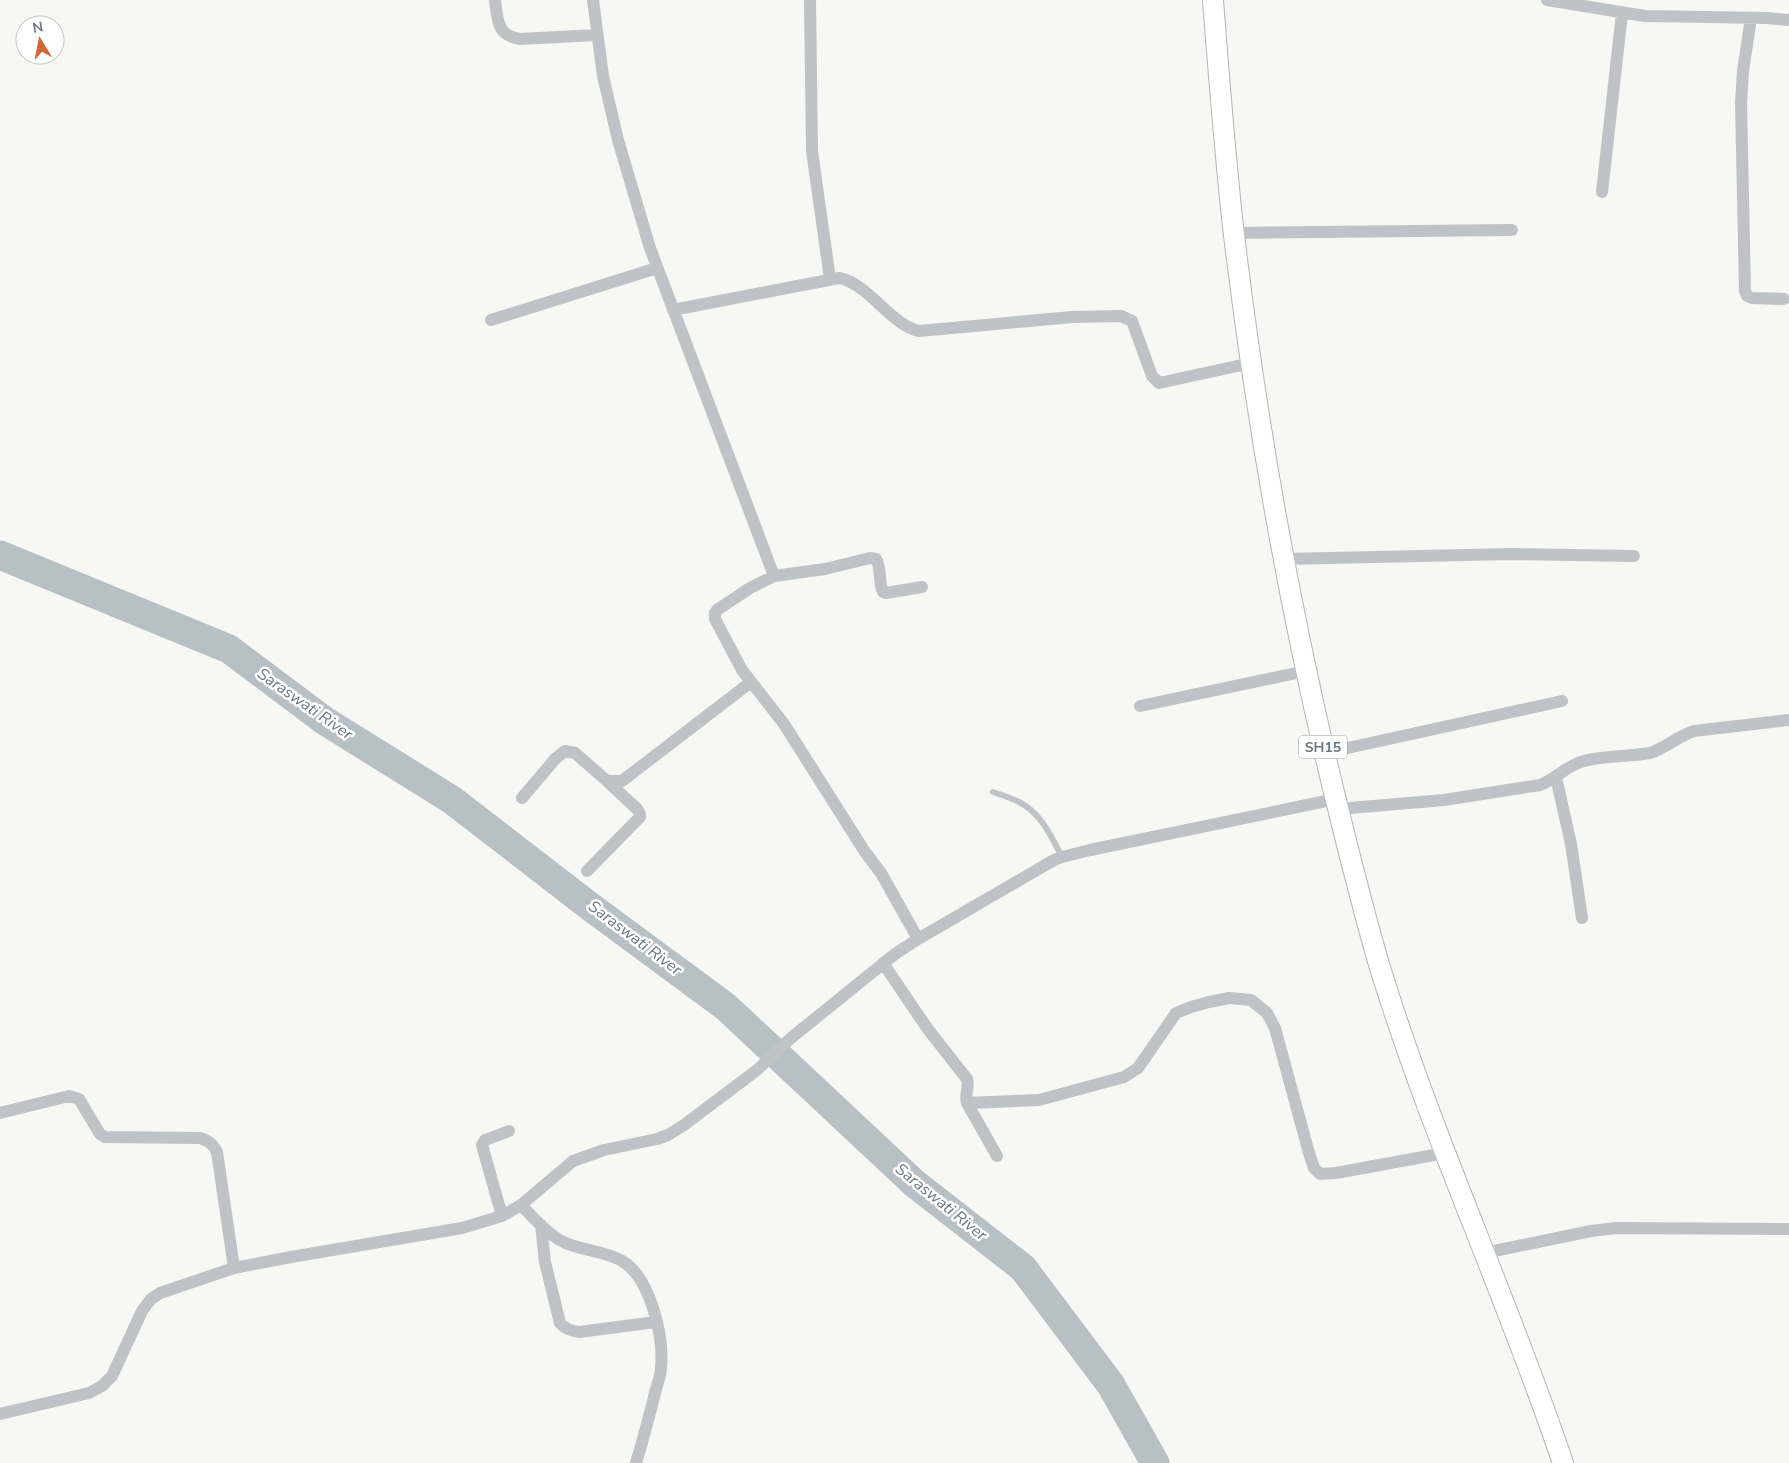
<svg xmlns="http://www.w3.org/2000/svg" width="1789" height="1463" font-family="'Nunito Sans',sans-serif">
<rect width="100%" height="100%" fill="#f7f7f4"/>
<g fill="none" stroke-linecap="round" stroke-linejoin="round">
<path stroke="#b7c0c5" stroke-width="29" d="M 0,555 L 229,649 L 325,721 L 452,800 L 588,905 L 726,1007 L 914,1183 L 1023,1268 L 1111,1385 L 1155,1463"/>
<g stroke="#b2b6ba" stroke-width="22">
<path id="primary" d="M 1213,0 C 1219,78 1225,157 1234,235 C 1256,418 1288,601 1331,780 C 1347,844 1362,908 1381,971 C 1433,1139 1507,1297 1563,1463"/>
</g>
<path stroke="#bfc2c6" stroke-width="6" d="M 993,792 C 1002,795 1011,798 1019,802 C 1041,813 1051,836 1062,857"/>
<path stroke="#bfc2c6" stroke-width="12" d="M 495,0 C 498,20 496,35 520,39 L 596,35
M 593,0 L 603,76 L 618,140 L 650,248 L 774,576
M 810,0 L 812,151 L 830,279
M 1547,0 L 1645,16 L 1766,18 L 1789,20
M 1751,18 L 1743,71 L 1741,102 L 1745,291 L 1747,296 L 1752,298 L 1784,299
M 1602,192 L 1622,13
M 1234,233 L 1512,230
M 673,310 L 839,278 C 868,283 892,326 919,331 L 1072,317 L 1121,316 L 1132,321 L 1152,376 L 1159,383 L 1251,363
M 491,320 L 657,268
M 1284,559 L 1511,554 L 1634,556
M 1140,706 L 1306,671
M 1325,753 L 1562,701
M 1556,777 L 1571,844 L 1582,918
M 522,798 L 555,759 L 565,751 L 575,753 L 607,781 L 622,781 L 751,682
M 1338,809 L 1444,800 L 1540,785 C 1556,779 1567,765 1584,761 C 1605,755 1628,757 1650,753 C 1666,748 1678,736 1694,731 L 1789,720
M 587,871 L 640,817 L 640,814 L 637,809 L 607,781
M 918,939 L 881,873 L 865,852 L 784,724 L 742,670 L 715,619 L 715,613 L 717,610 L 750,588 L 774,576 L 825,569 L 870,558 L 876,559 C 882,568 878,582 883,592 L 886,593 L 922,587
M 883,963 L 927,1028 L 967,1079 C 970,1088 964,1094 967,1103 L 997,1156
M 967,1103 L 1039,1100 L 1124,1077 L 1138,1068 L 1176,1013 L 1191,1007 L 1209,1002 L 1229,998 L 1251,1000 L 1267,1013 L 1275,1028 L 1309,1153 L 1314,1168 L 1320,1174 L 1336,1173 L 1445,1153
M 0,1113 L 69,1096 L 79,1099 L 100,1134 L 105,1137 L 200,1138 C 209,1141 213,1144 217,1152 L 234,1268
M 521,1205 C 535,1219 551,1239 571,1245 C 588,1251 607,1252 622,1261 C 650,1277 664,1336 661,1367 C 661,1376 657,1385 655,1393 C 649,1417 643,1440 636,1463
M 502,1216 L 482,1145 L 485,1140 L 509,1131
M 541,1225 L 545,1262 L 560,1323 C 565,1329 571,1331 579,1332 L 656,1322
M 1484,1253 L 1591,1231 L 1616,1228 L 1789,1229
M 0,1414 L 89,1393 L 102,1386 L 112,1376 L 142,1311 L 151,1299 L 160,1293 L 234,1268 L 291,1257 L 462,1228 L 502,1216 L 521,1205 L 573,1161 L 604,1150 L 657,1139 L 668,1135 L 684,1125 L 757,1070 L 791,1038 L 895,954 L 918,939 L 1054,860 L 1062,857 L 1090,850 L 1336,799"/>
<use href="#primary" stroke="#fff" stroke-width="20"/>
</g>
<g text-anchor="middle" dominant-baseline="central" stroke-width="5" stroke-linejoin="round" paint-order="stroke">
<rect fill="#fff" stroke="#969fa8" stroke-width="1" x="1299" y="735.5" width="48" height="23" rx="4"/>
<g font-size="14" font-weight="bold" fill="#697683">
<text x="1323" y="747">SH15</text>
</g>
<g font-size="16" font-style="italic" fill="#65767f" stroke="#fff">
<text transform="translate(305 704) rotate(35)">Saraswati River</text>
<text transform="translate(635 938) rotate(37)">Saraswati River</text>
<text transform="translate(941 1202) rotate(39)">Saraswati River</text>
</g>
</g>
<g transform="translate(40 40) rotate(350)"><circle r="24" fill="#ffffff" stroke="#c3c8cd"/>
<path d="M0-4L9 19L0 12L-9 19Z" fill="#d36638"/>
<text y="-8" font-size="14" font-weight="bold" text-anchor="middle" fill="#697683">N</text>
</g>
</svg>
